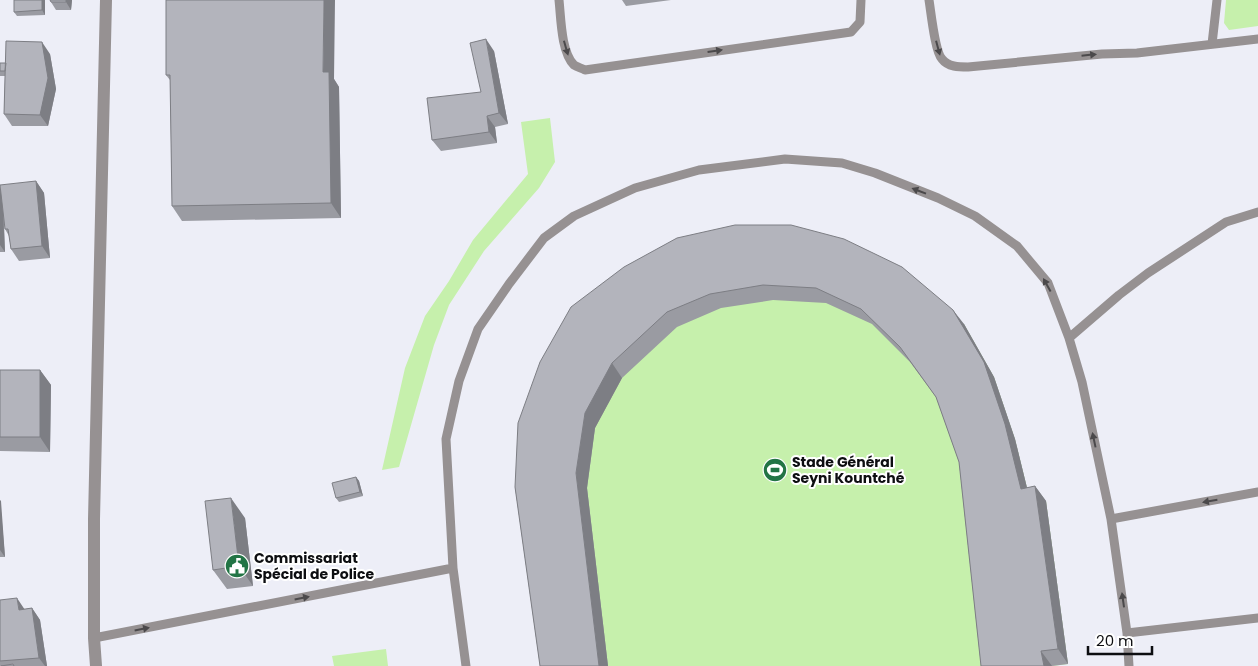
<svg xmlns="http://www.w3.org/2000/svg" width="1258" height="666" font-family="Poppins,sans-serif">
<rect width="100%" height="100%" fill="#edeef7"/>
<path fill="#c6f0ac" d="M 1226,0 L 1258,0 L 1258,26 L 1229,30 L 1224,23 Z
M 550,118 L 555,162 L 539,188 L 484,251 L 449,305 L 434,345 L 399,467 L 382,470 L 405,368 L 425,316 L 449,281 L 473,240 L 528,174 L 521,122 Z
M 687,253 L 964,324 L 994,377 L 1015,439 L 1031,504 L 1046,501 L 1068,664 L 1052,666 L 548,666 L 551,376 Z
M 386,649 L 388,666 L 334,666 L 332,656 Z"/>
<g fill="none" stroke-linecap="round" stroke-linejoin="round">
<path stroke="#969192" stroke-width="9" d="M 559,0 C 561,18 561,52 574,65 C 577,67 581,68 585,70 L 851,32 L 860,22 L 861,0
M 929,0 C 931,12 935,52 942,59 C 948,67 959,67 968,67 L 1102,54 L 1137,53 L 1258,39
M 1212,44 L 1217,0
M 1069,338 L 1119,295 L 1148,273 L 1226,222 L 1258,212
M 1111,519 L 1258,492
M 1127,633 L 1258,618
M 94,638 L 453,568
M 466,666 L 453,568 L 446,439 L 459,381 L 478,329 L 509,284 L 544,238 L 574,216 L 635,188 L 699,170 L 785,159 L 842,163 L 875,173 L 938,198 L 975,216 L 1017,246 L 1048,283 L 1069,338 L 1082,382 L 1111,519 L 1127,633 L 1129,666"/>
<path stroke="#969192" stroke-width="12" d="M 96,666 L 94,638 L 94,519 L 106,0"/>
</g>
<path fill="#9a9ba2" d="M 45,0 L 45,15 L 17,16 L 14,12 Z
M 72,0 L 71,10 L 56,10 L 51,2 Z
M 622,0 L 671,0 L 626,6 Z
M 494,51 L 508,124 L 495,127 L 497,143 L 441,151 L 432,140 L 481,92 Z
M 50,54 L 56,89 L 48,126 L 12,126 L 4,114 L 5,76 L 0,76 L 0,63 L 6,63 Z
M 166,75 L 334,79 L 339,87 L 341,218 L 182,221 L 172,206 L 170,80 Z
M 36,181 L 44,193 L 50,258 L 19,261 L 11,249 L 9,236 L 5,229 L 4,219 L 5,252 L 0,252 L 0,189 L 1,190 Z
M 677,238 L 964,324 L 994,377 L 1015,439 L 1027,488 L 1035,486 L 1046,501 L 1068,664 L 1052,666 L 981,666 L 959,462 L 936,397 L 910,362 L 872,324 L 826,303 L 773,300 L 721,308 L 677,327 L 622,378 L 595,428 L 587,488 L 608,666 L 540,666 L 515,487 Z
M 0,370 L 40,370 L 51,385 L 50,452 L 0,451 Z
M 356,477 L 359,481 L 363,496 L 339,502 L 336,498 Z
M 0,500 L 5,557 L 0,557 Z
M 245,518 L 253,586 L 227,589 L 213,570 Z
M 0,600 L 25,609 L 32,608 L 40,620 L 47,666 L 0,666 Z"/>
<path fill="#7d7e84" d="M 42,0 L 45,0 L 45,15 L 42,10 Z
M 66,0 L 72,0 L 71,10 L 66,2 Z
M 324,0 L 335,0 L 334,79 L 339,87 L 341,218 L 331,203 L 323,72 Z
M 486,39 L 494,51 L 508,124 L 499,113 Z
M 42,42 L 50,54 L 56,89 L 48,126 L 40,115 Z
M 487,116 L 495,127 L 497,143 L 489,132 Z
M 36,181 L 44,193 L 50,258 L 42,246 Z
M 0,189 L 2,192 L 5,252 L 0,245 Z
M 953,310 L 964,324 L 994,377 L 1015,439 L 1031,504 L 1021,489 Z
M 612,363 L 622,378 L 595,428 L 587,488 L 608,666 L 599,666 L 576,473 L 585,413 Z
M 40,370 L 51,385 L 50,452 L 40,437 Z
M 356,477 L 359,481 L 363,496 L 360,492 Z
M 1035,486 L 1046,501 L 1068,664 L 1058,649 Z
M 231,498 L 245,518 L 253,586 L 239,566 Z
M 0,500 L 1,501 L 5,557 L 0,550 Z
M 17,598 L 25,610 L 19,610 Z
M 32,608 L 40,620 L 47,666 L 45,666 L 39,658 Z
M 1041,651 L 1052,666 L 1044,666 Z"/>
<path fill="#b3b4bc" stroke="#7d7e84" d="M 14,0 L 42,0 L 42,10 L 14,12 Z
M 50,0 L 66,0 L 66,2 L 51,2 Z
M 166,0 L 324,0 L 323,72 L 329,72 L 331,203 L 172,206 L 170,75 L 166,75 Z
M 486,39 L 499,113 L 487,116 L 489,132 L 432,140 L 427,98 L 481,92 L 470,43 Z
M 6,41 L 42,42 L 48,78 L 40,115 L 4,114 Z
M 0,63 L 6,63 L 5,71 L 0,71 Z
M 36,181 L 42,246 L 11,249 L 8,229 L 5,229 L 0,185 Z
M 735,225 L 791,225 L 844,239 L 902,267 L 953,310 L 984,362 L 1005,424 L 1021,489 L 1035,486 L 1058,649 L 1041,651 L 1044,666 L 981,666 L 959,462 L 936,397 L 900,347 L 861,309 L 816,288 L 763,285 L 710,294 L 667,312 L 612,363 L 585,413 L 576,473 L 599,666 L 540,666 L 515,487 L 518,423 L 540,362 L 571,307 L 624,267 L 677,238 Z
M 0,370 L 40,370 L 40,437 L 0,437 Z
M 356,477 L 360,492 L 336,498 L 332,483 Z
M 231,498 L 239,566 L 213,570 L 205,501 Z
M 17,598 L 19,610 L 32,608 L 39,658 L 0,661 L 0,600 Z
M 13,664 L 14,666 L 1,666 Z"/>
<defs><path id="oneway-solid" d="M-6-.8H1V-3.2L6.5 0L1 3.2V.8H-6Z" transform="scale(1.25)"/></defs>
<g fill="#4b494b">
<use href="#oneway-solid" transform="translate(566 48) rotate(74)"/>
<use href="#oneway-solid" transform="translate(938 48) rotate(75)"/>
<use href="#oneway-solid" transform="translate(715 51) rotate(-8)"/>
<use href="#oneway-solid" transform="translate(1089 55) rotate(-6)"/>
<use href="#oneway-solid" transform="translate(919 191) rotate(-159)"/>
<use href="#oneway-solid" transform="translate(1047 285) rotate(-119)"/>
<use href="#oneway-solid" transform="translate(1094 440) rotate(-102)"/>
<use href="#oneway-solid" transform="translate(1210 501) rotate(170)"/>
<use href="#oneway-solid" transform="translate(302 598) rotate(-11)"/>
<use href="#oneway-solid" transform="translate(1123 600) rotate(-98)"/>
<use href="#oneway-solid" transform="translate(142 629) rotate(-11)"/>
</g>
<defs>
<g id="stadium-disc" transform="scale(1.25)"><circle r="9.5" fill="#227445" stroke="#fff"/><path d="M0-5a6.5 5 0 1 0 0 10a6.5 5 0 1 0 0-10ZM-3.5-1.8h7v3.6h-7Z" fill="#fff"/></g>
<g id="civic-disc" transform="scale(1.25)"><circle r="9.5" fill="#227445" stroke="#fff"/><path d="M-.6-6.5H3V-4.5H.6V-3L4-1V1h2V6H-6V1h2V-1L-.6-3ZM-1.2 2.5V6h2.4V2.5Z" fill="#fff"/></g>
</defs>
<g fill-rule="evenodd">
<use href="#stadium-disc" x="775" y="470"/>
<use href="#civic-disc" x="237" y="566"/>
</g>
<g text-anchor="middle" dominant-baseline="central" stroke-width="4" stroke-linejoin="round" paint-order="stroke">
<g font-size="14" font-weight="bold" fill="#0d0e11" stroke="#fff" text-anchor="start">
<text x="792" y="462">Stade Général<tspan x="792" dy="16">Seyni Kountché</tspan></text>
<text x="254" y="558">Commissariat<tspan x="254" dy="16">Spécial de Police</tspan></text>
</g>
</g>
<path d="M1088 646v8h64v-8" fill="none" stroke="#0d0e11" stroke-width="2.5"/>
<text x="1096" y="646" font-size="15" fill="#0d0e11" stroke="#ffffff" stroke-width="4" paint-order="stroke">20 m</text>
</svg>
